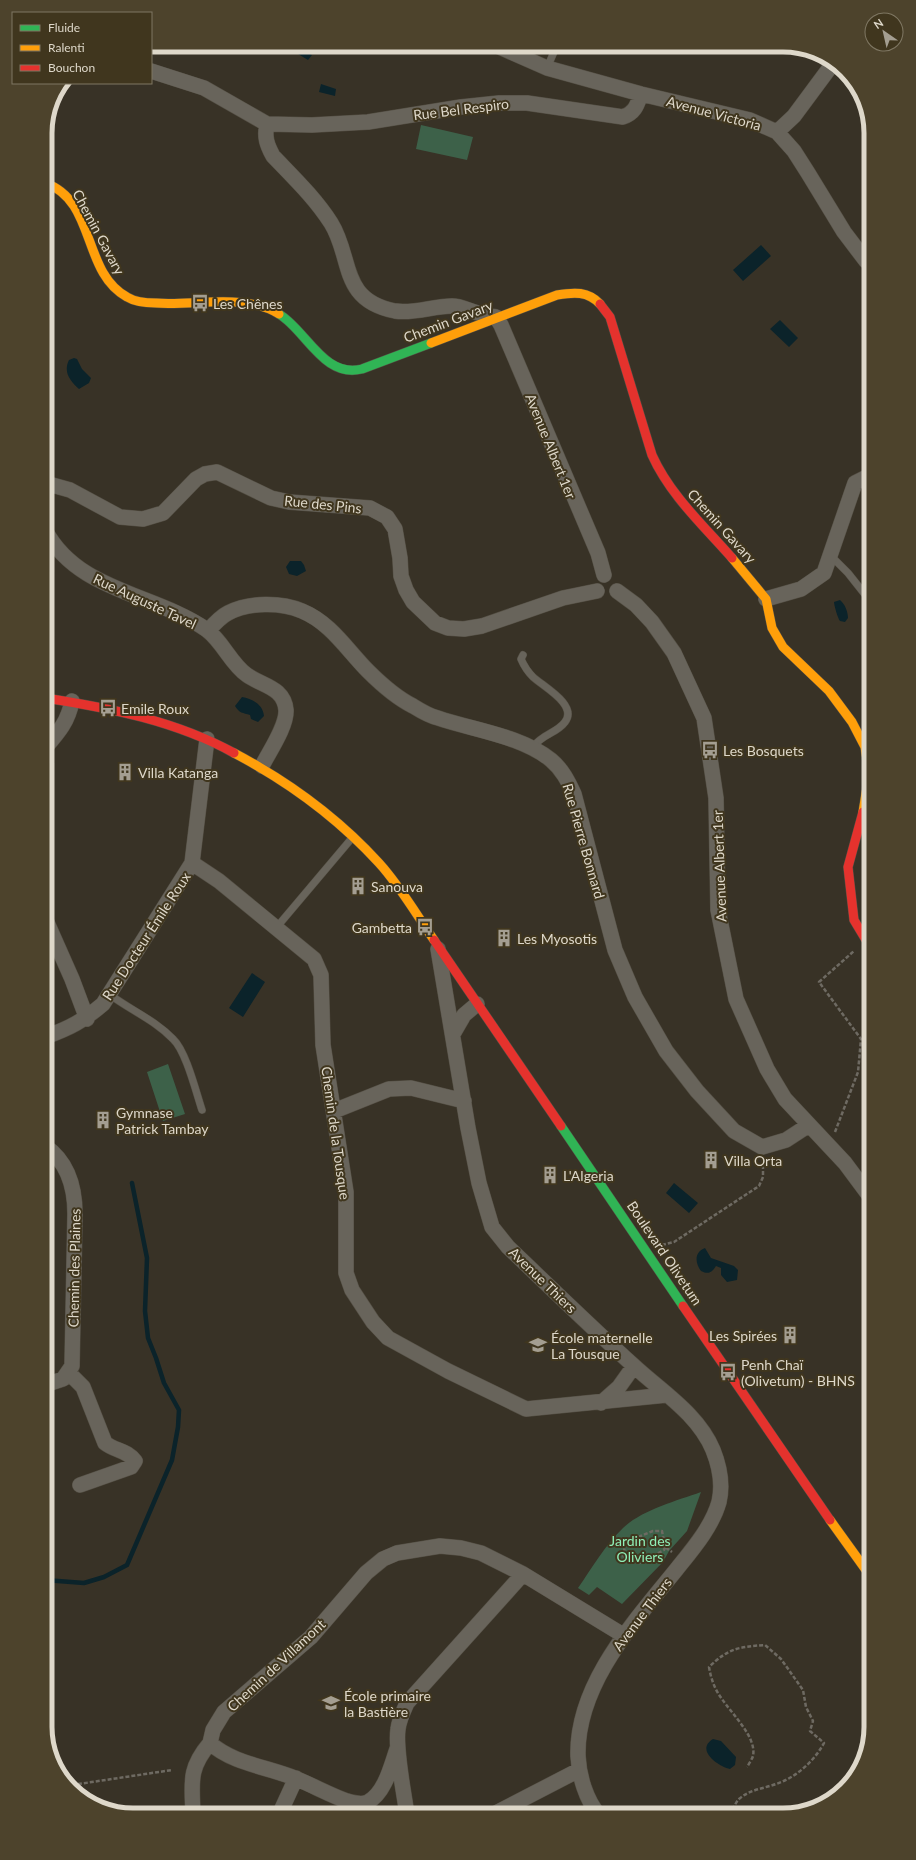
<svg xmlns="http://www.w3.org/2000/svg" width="916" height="1860" font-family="Lato,sans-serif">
<rect width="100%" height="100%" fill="#383226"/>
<path fill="#3d6149" d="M 421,125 L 473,137 L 467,160 L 416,149 Z
M 168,1064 L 185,1114 L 163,1121 L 147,1072 Z
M 701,1492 L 687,1531 L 669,1551 L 663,1562 L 622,1604 L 597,1587 L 589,1595 L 578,1588 C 592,1568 605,1545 623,1528 C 642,1510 676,1501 701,1492 Z"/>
<path fill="#0b232a" d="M 293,45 L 297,45 L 312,55 L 308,60 L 290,49 Z
M 321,84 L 336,89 L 335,96 L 319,92 Z
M 871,186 L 871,204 L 863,191 Z
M 761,245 L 771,256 L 743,281 L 733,270 Z
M 780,320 L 798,338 L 789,347 L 770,329 Z
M 74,358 L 77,359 L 82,369 L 91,378 L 89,383 L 79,389 C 70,381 63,372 69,360 Z
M 290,561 L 301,561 L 304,565 L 306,571 L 297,576 L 289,574 L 286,567 Z
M 840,600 C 845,604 848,612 848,618 L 845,622 L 840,621 C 838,619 834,605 834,602 Z
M 242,697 C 252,699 263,704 264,716 L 258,722 L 251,719 L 250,715 C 243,713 239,713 235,706 Z
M 252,973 L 265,982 L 243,1017 L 229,1008 Z
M 674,1183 L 698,1203 L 689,1213 L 666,1193 Z
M 705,1248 L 711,1258 L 734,1266 L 738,1270 L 737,1280 L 727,1282 L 721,1275 L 721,1268 L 716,1266 C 712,1272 709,1275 701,1271 C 695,1263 694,1252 705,1248 Z
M 713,1739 L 721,1741 L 736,1757 L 735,1765 L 730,1769 C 718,1766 695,1750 713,1739 Z"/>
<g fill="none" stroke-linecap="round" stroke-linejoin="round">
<path stroke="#0b232a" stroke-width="4.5" d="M 45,1580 L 84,1583 L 104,1577 L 127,1565 L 172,1460 L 178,1427 L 179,1410 L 164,1383 L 156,1358 L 148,1338 L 145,1311 L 147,1258 L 132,1183"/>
<g stroke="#544f44" stroke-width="8">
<path id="lane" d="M 547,68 L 557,45
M 831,556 L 848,573 L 871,602
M 523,655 L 521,659 C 524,666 528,672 533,677 C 544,687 578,705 565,722 C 556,734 543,733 532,748
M 276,928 L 352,838
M 109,994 C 130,1010 155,1020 173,1039 C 186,1051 196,1092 202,1110"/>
</g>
<g stroke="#544f44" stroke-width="16">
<path id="street" d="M 495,45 L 547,68 L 641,94 L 750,120 L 777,132 L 794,151 L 808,173 L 844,232 L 866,261 L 871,264
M 151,71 L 204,88 L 267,124 L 312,125 L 368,122 L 461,107 L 499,103 L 527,103 L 623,117 C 635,113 637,105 641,94
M 267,124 C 264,137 267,145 273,156 C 294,178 315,198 331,223 C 353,258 339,300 395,311 C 414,314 433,306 452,306 C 462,306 469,311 478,313 C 484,315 490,316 496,317 L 501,325 L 598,553 L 604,575
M 777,132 L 794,116 L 834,62
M 45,483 L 70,490 L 120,517 L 143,519 L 163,513 L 196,479 L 205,474 L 217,472 L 271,498 L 289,502 L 370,508 L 387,517 L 395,529 L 400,558 L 401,576 L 406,590 L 413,602 L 435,623 L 448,628 L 464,629 L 482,626 L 563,598 L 597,591
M 45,530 C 78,592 154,593 207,630 C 223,642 231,664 247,675 C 262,686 284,687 286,710 C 287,726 269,752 262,766
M 617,591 L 636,605 L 652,622 L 674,653 L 704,718 L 716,798 L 718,910 L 736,999 L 767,1069 L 785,1099 L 845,1163 L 871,1198
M 766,599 L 801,589 L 824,573 L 855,483 L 871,475
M 208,631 C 214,624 220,617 228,613 C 249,602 281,602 302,611 C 331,623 347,650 368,671 C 381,684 397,698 413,706 C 421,711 429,716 438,718 C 473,730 522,736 551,760 C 562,769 568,781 574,794 L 615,950 L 635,997 L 666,1051 L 697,1091 L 734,1131 L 762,1147 L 786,1140 L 809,1125
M 45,748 C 58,733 68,722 72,701
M 192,863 L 219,881 L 314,959 L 321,975 L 323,1045 L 346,1192 L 346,1273 L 352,1290 L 373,1322 L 388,1338 L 448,1371 L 526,1409 L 667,1395
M 45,918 L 72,979 L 87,1019
M 438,949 L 468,1128 L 479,1183 L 492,1227 L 508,1247 C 550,1287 591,1327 634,1366 C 662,1392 698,1414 713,1450 C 719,1465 723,1485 719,1502 C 712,1527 692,1550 676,1570 C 634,1622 576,1685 578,1756 C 579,1776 586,1800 599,1815
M 453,1034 L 464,1015 L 477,1004
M 45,1037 C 70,1028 83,1021 103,1004 L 192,863 L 207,739
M 334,1111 L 389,1089 L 411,1088 L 464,1101
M 68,1372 L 83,1387 L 105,1443 C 115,1451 127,1450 135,1461 L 131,1467 L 80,1485
M 45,1385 L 63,1379 L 72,1366 L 75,1214 C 75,1187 68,1162 45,1146
M 601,1403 L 619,1387 L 634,1366
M 210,1743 L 213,1730 L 224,1712 L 311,1637 L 366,1573 L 383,1559 L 397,1553 L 440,1546 L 461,1548 L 481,1553 L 523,1574 L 623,1635
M 210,1743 C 233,1764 269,1767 297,1779 C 314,1786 330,1795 347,1801 C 354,1803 362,1805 368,1802 C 385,1793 391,1766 397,1749
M 193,1815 C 192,1782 188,1769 210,1743
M 279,1815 L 296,1778
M 407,1815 C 404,1792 395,1750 398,1729 C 399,1720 403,1712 407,1703 L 523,1574
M 492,1815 L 579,1770"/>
</g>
<g stroke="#544f44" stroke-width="10">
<path id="fast" d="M 279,314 C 306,330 324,379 362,369 L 431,343
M 561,1126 L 683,1306"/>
</g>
<g stroke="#544f44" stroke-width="10">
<path id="slow" d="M 45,183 C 96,200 82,273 127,297 C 135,302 147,303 156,303 C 193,306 246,293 279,314
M 431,343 L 557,295 C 574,292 588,291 600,304
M 732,558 L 766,599 L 772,628 L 783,647 L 829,691 L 852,722 L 865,747 L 869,774 L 863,812
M 234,753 C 289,782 337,817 379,863 C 400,886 416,914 434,940
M 830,1520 L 871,1577"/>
</g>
<g stroke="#544f44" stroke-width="10">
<path id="jam" d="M 600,304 L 610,317 L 652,455 C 670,495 703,525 732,558
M 45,698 C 110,708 176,721 234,753
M 863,812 L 848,867 L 854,920 L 866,940 L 871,944
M 434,940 L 561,1126
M 683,1306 L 830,1520"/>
</g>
<path stroke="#6e6a62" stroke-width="2.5" stroke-dasharray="4 2" stroke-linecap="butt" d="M 835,1132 L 858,1072 L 861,1039 L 819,982 L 854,951
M 662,1245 L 674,1242 L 759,1186 L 763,1177 L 763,1160
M 665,1547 L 664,1550 L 640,1563 L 626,1561 L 623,1555 L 626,1542 L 653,1531 L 662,1531 L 665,1547 L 672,1552
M 72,1785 L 172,1770
M 730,1815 C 733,1810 735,1803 739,1799 C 749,1790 761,1789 773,1785 C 794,1779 813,1763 824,1743 L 810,1731 L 813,1721 L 806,1707 L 803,1690 L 781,1659 L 765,1645 C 738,1647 729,1648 709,1667 C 711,1679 715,1690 722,1699 C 731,1713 757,1737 753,1756 C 752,1759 749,1764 747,1767"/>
<use href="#lane" stroke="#68645b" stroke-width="7"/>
<use href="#street" stroke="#68645b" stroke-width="15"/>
<use href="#fast" stroke="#30b455" stroke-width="9"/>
<use href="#slow" stroke="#ff9f0a" stroke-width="9"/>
<use href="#jam" stroke="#e5322d" stroke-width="9"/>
</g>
<defs>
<g id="bus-bare" transform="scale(1.38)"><path d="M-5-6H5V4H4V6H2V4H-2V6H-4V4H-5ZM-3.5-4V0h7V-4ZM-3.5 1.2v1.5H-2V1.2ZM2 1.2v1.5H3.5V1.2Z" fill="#a49e91" stroke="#40361e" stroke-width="2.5" paint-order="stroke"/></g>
<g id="building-bare" transform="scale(1.38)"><path d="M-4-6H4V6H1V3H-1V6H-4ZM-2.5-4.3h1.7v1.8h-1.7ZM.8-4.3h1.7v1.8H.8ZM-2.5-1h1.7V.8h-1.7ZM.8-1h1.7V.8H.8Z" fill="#a49e91" stroke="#40361e" stroke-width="2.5" paint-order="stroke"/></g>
<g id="school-bare" transform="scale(1.38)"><path d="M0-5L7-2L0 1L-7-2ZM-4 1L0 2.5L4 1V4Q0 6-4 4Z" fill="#a49e91" stroke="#40361e" stroke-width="2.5" paint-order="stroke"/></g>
</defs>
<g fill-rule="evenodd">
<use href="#bus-bare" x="200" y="303"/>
<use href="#bus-bare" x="108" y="708"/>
<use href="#bus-bare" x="710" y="750"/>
<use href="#building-bare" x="125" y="772"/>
<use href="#building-bare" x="358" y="886"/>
<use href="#bus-bare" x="425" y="927"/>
<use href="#building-bare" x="504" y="938"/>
<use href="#building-bare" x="103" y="1120"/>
<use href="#building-bare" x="711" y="1160"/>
<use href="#building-bare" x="550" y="1175"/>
<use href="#building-bare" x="790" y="1335"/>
<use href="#school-bare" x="538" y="1345"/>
<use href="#bus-bare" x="728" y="1372"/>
<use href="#school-bare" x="331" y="1703"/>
</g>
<g text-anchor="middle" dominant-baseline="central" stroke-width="4" stroke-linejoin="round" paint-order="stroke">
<g font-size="14" fill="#ded8ca" stroke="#40361e">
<text transform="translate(461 109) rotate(-7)">Rue Bel Respiro</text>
<text transform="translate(714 113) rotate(15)">Avenue Victoria</text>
<text transform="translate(99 232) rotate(62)">Chemin Gavary</text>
<text transform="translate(448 321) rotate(-21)">Chemin Gavary</text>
<text transform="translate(551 446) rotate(68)">Avenue Albert 1er</text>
<text transform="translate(323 504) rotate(6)">Rue des Pins</text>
<text transform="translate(722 526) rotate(48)">Chemin Gavary</text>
<text transform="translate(145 601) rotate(25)">Rue Auguste Tavel</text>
<text transform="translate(584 841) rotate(74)">Rue Pierre Bonnard</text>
<text transform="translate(719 866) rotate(-92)">Avenue Albert 1er</text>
<text transform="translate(146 936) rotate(-57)">Rue Docteur Émile Roux</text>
<text transform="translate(336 1133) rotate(82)">Chemin de la Tousque</text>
<text transform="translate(665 1253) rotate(56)">Boulevard Olivetum</text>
<text transform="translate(74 1268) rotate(-89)">Chemin des Plaines</text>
<text transform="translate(543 1280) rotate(44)">Avenue Thiers</text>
<text transform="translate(642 1614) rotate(-53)">Avenue Thiers</text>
<text transform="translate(276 1665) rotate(-43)">Chemin de Villamont</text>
</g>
<g font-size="14" fill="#ded8ca" stroke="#40361e" text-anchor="start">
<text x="213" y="303">Les Chênes</text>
<text x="121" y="708">Emile Roux</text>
<text x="723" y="750">Les Bosquets</text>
<text x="138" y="772">Villa Katanga</text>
<text x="371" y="886">Sanouva</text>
<text x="412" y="927" text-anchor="end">Gambetta</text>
<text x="517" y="938">Les Myosotis</text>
<text x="116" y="1112">Gymnase<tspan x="116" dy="16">Patrick Tambay</tspan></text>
<text x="724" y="1160">Villa Orta</text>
<text x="563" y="1175">L'Algeria</text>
<text x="777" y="1335" text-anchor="end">Les Spirées</text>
<text x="551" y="1337">École maternelle<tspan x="551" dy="16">La Tousque</tspan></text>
<text x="741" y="1364">Penh Chaï<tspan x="741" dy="16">(Olivetum) - BHNS</tspan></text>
<text x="344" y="1695">École primaire<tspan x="344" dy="16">la Bastière</tspan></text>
</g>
<g font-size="14" fill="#8fefb7" stroke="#40361e">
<text x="640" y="1540">Jardin des<tspan x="640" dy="16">Oliviers</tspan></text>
</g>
</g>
<path d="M0 0H916V1860H0ZM133 52H783A81 81 0 0 1 864 133V1727A81 81 0 0 1 783 1808H133A81 81 0 0 1 52 1727V133A81 81 0 0 1 133 52Z" fill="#4d432c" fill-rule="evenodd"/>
<path fill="none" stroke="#ded8ca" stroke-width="5" d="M133 52H783A81 81 0 0 1 864 133V1727A81 81 0 0 1 783 1808H133A81 81 0 0 1 52 1727V133A81 81 0 0 1 133 52Z"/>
<rect x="12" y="12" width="140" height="72" fill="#40361e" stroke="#7f7763"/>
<rect x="20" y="25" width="20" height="6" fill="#30b455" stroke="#7f7763"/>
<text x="48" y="32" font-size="12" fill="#ded8ca">Fluide</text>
<rect x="20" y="45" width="20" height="6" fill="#ff9f0a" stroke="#7f7763"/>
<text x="48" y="52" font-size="12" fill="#ded8ca">Ralenti</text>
<rect x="20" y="65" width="20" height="6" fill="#e5322d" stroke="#7f7763"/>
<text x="48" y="72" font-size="12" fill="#ded8ca">Bouchon</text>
<g transform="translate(884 32) rotate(326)"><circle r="19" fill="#40361e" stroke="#7f7763"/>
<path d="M0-3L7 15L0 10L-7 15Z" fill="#a49e91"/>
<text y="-6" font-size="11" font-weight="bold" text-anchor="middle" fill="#ded8ca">N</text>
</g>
</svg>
